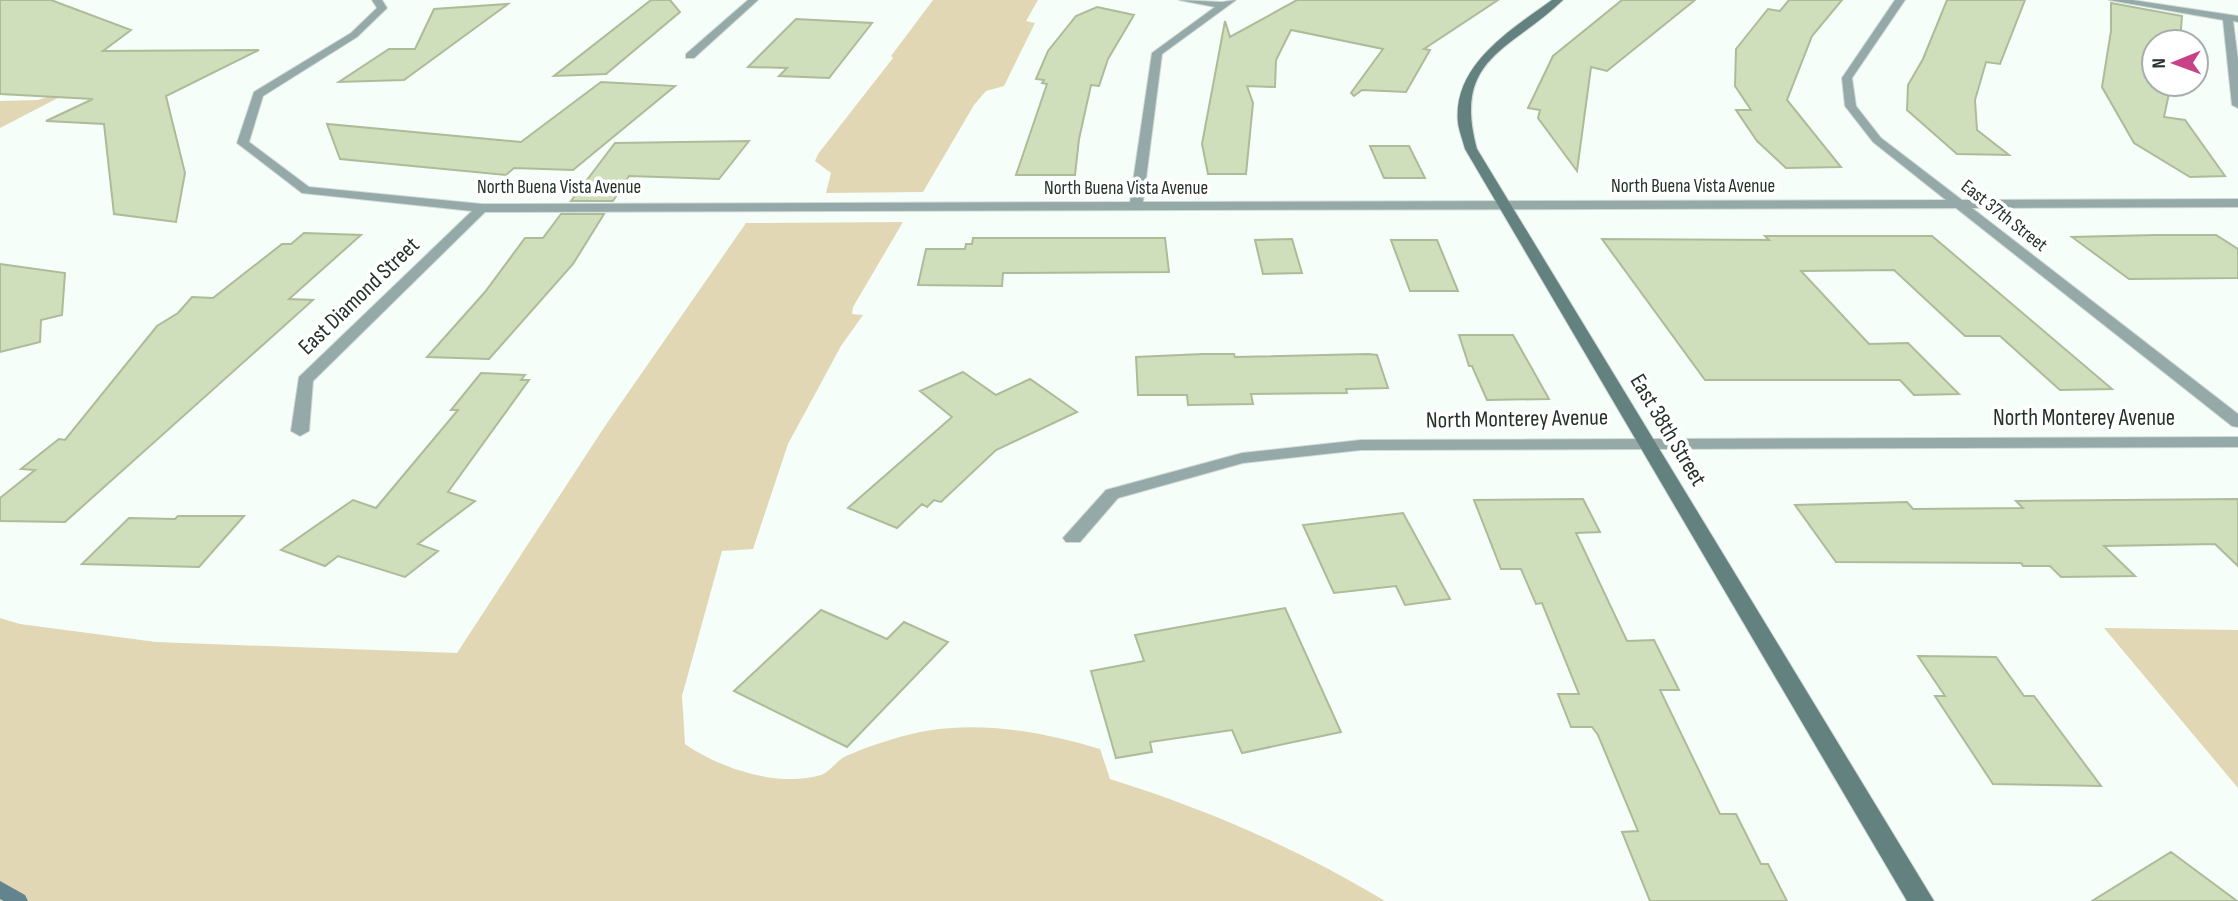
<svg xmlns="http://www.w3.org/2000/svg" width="2238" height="901" font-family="'Sofia Sans Condensed',sans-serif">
<rect width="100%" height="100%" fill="#f6fef9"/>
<path fill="#e2d7b5" d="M 933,0 L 1038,0 L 1026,21 L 1035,23 L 1004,86 L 986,91 L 974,105 L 923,192 L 826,193 L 831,173 L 815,161 L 818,154 L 893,58 L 891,56 Z
M 81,86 L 0,128 L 0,101 L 38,100 Z
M 903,222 L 853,307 L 852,314 L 863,315 L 841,346 L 788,444 L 753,549 L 722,551 L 682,696 L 685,744 C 719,768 778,788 821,775 C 830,772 837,760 846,756 C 871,745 905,734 932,730 C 989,722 1046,733 1100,749 L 1110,779 C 1206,809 1299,849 1385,901 L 0,901 L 0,618 L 20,624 L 156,642 L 457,653 L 605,426 L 746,223 Z
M 2104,628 L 2238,630 L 2238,788 Z"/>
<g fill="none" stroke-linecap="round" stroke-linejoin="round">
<path fill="#62848e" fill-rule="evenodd" d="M 0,881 L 25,895 L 28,901 L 4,901 L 0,899 Z"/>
</g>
<path fill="#d0dfbb" stroke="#adbb98" stroke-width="2" d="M 0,0 L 51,0 L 131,30 L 103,51 L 259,50 L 166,96 L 185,173 L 176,222 L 114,214 L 104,124 L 46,121 L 93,99 L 0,94 Z
M 651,0 L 670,0 L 680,12 L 606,74 L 554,76 Z
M 1297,0 L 1498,0 L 1424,49 L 1430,50 L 1406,92 L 1362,90 L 1354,96 L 1351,93 L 1383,49 L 1291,30 L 1276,60 L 1275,87 L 1247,86 L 1253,103 L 1246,174 L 1208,174 L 1202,144 L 1225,21 L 1230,37 Z
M 1622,0 L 1695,0 L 1607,71 L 1591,67 L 1577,171 L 1538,118 L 1540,110 L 1528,108 L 1553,56 Z
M 1789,0 L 1842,0 L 1812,36 L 1787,100 L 1841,167 L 1786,168 L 1757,141 L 1736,110 L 1751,110 L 1735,86 L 1736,49 L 1768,9 L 1780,11 Z
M 1947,0 L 2025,0 L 2000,64 L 1986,62 L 1975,100 L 1977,130 L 2009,155 L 1957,154 L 1907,110 L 1908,85 L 1923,59 Z
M 2111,3 L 2182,16 L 2180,42 L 2154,42 L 2154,84 L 2171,84 L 2164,117 L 2185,120 L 2225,176 L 2190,177 L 2134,143 L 2102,87 L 2111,31 Z
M 508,4 L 404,80 L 339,82 L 389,49 L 415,49 L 434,9 Z
M 1097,7 L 1134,15 L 1108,59 L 1099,86 L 1091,85 L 1079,139 L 1075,175 L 1016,175 L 1047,84 L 1042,83 L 1044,80 L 1036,79 L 1048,51 L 1076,16 Z
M 796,19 L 872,23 L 829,78 L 779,76 L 787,68 L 748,67 Z
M 601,82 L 675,86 L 573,170 L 514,168 L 506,175 L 340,159 L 327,124 L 521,142 Z
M 749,141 L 719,179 L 629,176 L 613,201 L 571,201 L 615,143 Z
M 1370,146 L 1409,146 L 1425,178 L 1384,178 Z
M 561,214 L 604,214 L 573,264 L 489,359 L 427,357 L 485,292 L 525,238 L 543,238 Z
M 304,233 L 361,235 L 289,299 L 313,300 L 65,522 L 0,521 L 0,498 L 35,470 L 21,469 L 59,439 L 65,440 L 157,326 L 178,313 L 192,297 L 213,298 L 282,244 L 291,244 Z
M 2156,235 L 2216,235 L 2238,249 L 2238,278 L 2129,279 L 2072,237 Z
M 1765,236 L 1932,236 L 2112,389 L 2060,390 L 2000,336 L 1965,336 L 1894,270 L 1801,271 L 1869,344 L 1908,343 L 1959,394 L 1914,395 L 1900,380 L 1705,380 L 1602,239 L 1769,240 Z
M 973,238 L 1165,238 L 1169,272 L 1003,273 L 1002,286 L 918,285 L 926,249 L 965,249 L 966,244 L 972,244 Z
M 1292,239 L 1302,273 L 1263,274 L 1255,240 Z
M 1391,240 L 1437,240 L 1458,291 L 1410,291 Z
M 0,264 L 65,273 L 62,315 L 41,320 L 40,342 L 0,352 Z
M 1459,335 L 1513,335 L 1549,399 L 1487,400 L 1472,366 L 1469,366 Z
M 1203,354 L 1234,354 L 1235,357 L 1368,354 L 1377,355 L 1388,388 L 1346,389 L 1347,393 L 1251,394 L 1253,404 L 1188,405 L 1187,395 L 1138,395 L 1136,357 Z
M 963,372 L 996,395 L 1030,379 L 1077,412 L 996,450 L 941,502 L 934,500 L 927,507 L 922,504 L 897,528 L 848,508 L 952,417 L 920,391 Z
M 481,373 L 525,375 L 521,380 L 529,380 L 448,492 L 475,501 L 418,544 L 438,551 L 405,577 L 338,556 L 325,566 L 281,550 L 353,500 L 376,508 L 458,410 L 451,410 Z
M 1583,499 L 1600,532 L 1576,533 L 1627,641 L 1654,640 L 1679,690 L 1660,690 L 1720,814 L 1736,814 L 1761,864 L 1768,864 L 1787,901 L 1650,901 L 1622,832 L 1638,831 L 1598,735 L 1592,727 L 1571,727 L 1558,694 L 1579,694 L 1542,603 L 1536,604 L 1521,569 L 1501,569 L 1474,500 Z
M 2238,499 L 2238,566 L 2215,544 L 2104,546 L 2135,576 L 2061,577 L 2050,566 L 2023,566 L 2021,563 L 1836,562 L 1795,505 L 1907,502 L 1913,509 L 2023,508 L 2016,501 Z
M 1403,513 L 1450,599 L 1405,605 L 1396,586 L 1334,593 L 1303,525 Z
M 178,516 L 244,516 L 199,567 L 82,564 L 129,518 L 175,519 Z
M 1285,608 L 1341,732 L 1242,753 L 1232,730 L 1150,742 L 1152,752 L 1116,758 L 1091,671 L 1144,661 L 1135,635 Z
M 821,610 L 887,639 L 904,622 L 948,642 L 847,747 L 734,691 Z
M 1918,656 L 1996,657 L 2024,696 L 2034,696 L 2101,786 L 1993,784 L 1935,696 L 1945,696 Z
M 2171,852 L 2237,901 L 2092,901 Z"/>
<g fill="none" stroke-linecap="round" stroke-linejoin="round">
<g stroke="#d0d9d4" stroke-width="2">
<path id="street" d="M 372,0 L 382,0 L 387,8 L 357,37 L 263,96 L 249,142 L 309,187 L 482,204 L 1130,202 L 1152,53 L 1215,7 L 1179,0 L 1222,2 L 1236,0 L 1162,54 L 1143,202 L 1946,200 L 1873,142 L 1845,106 L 1842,78 L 1895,0 L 1905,0 L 1852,78 L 1856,106 L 1881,138 L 1962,200 L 2238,199 L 2238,207 L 1972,208 L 2238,414 L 2238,427 L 2232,426 L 1956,208 L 485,212 L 313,381 L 309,431 L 300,436 L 291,431 L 299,377 L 472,211 L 302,193 L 237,143 L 254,92 L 351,33 L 377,8 Z
M 748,0 L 758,0 L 694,58 L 686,58 L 686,54 Z
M 2109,0 L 2132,0 L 2238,16 L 2238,22 L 2233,21 L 2238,60 L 2238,108 L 2232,105 L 2223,20 Z
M 2238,437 L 2238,447 L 1361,450 L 1243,463 L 1118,498 L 1080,542 L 1066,542 L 1063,538 L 1106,490 L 1242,453 L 1361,440 Z"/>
</g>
<g stroke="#d0d9d4" stroke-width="2">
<path id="secondary" d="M 1552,0 L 1563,0 C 1510,51 1452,58 1477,149 L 1934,901 L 1907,901 L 1465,149 C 1463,141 1459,131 1458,123 C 1452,65 1512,29 1552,0 Z"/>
</g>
<use href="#street" fill="#94a9a8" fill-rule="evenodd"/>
<use href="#secondary" fill="#62817f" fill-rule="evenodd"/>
</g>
<g text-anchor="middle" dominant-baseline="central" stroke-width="7" stroke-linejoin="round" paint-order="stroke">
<g font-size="19" fill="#24322a" stroke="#fff">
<text x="1693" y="186">North Buena Vista Avenue</text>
<text x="559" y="187">North Buena Vista Avenue</text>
<text x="1126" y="188">North Buena Vista Avenue</text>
<text transform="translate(2004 216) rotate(38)">East 37th Street</text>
</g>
<g font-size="23" fill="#24322a" stroke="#fff">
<text transform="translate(359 296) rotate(-44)">East Diamond Street</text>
<text x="2084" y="418">North Monterey Avenue</text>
<text transform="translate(1517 419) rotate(-1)">North Monterey Avenue</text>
<text transform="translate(1668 430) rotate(59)">East 38th Street</text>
</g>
</g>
<g transform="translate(2175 63) rotate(269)"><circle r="33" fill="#ffffff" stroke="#a7adaa" stroke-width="2"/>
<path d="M0-5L12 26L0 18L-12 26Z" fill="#c74286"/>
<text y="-10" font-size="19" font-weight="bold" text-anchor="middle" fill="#24322a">N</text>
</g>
</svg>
